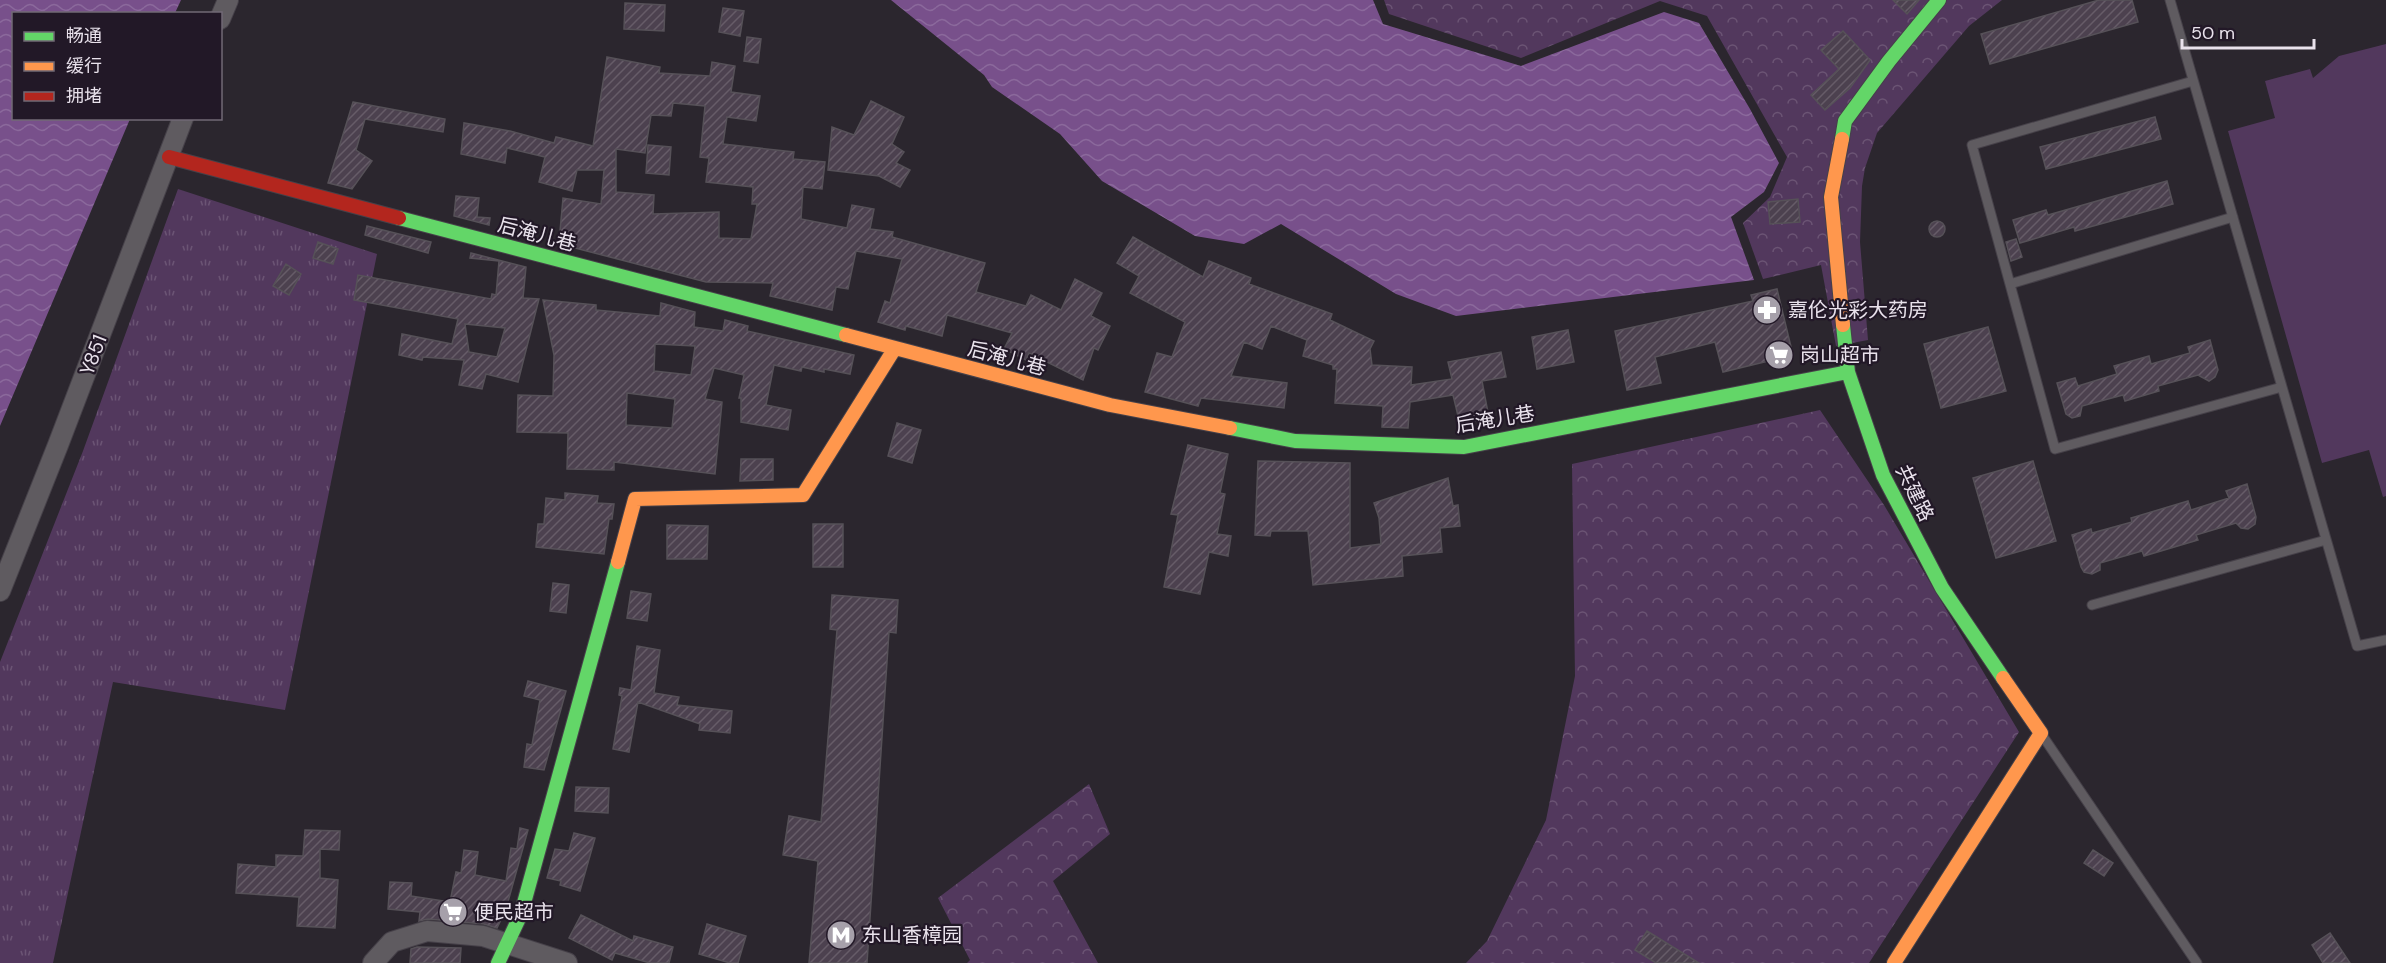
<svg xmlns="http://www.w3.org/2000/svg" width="2386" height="963" font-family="'DM Sans','Noto Sans SC',sans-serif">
<defs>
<pattern id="grass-tufts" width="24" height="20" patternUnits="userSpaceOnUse" patternTransform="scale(1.5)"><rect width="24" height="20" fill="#52385d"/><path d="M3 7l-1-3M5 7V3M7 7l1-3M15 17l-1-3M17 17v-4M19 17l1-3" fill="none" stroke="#6b5474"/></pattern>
<pattern id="forest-crowns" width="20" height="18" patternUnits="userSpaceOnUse" patternTransform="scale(1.5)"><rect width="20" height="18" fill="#52385d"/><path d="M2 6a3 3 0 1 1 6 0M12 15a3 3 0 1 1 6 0" fill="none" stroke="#6b5474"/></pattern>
<pattern id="water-waves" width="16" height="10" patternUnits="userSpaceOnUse" patternTransform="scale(1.5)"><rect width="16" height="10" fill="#78508b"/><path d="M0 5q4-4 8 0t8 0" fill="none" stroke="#8b699c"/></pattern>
<pattern id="building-hatch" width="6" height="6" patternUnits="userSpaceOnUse" patternTransform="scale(1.5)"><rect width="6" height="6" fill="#4c414f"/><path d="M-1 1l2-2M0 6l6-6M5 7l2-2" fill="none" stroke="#665c68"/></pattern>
</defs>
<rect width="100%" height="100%" fill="#2b262e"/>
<path fill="url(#grass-tufts)" d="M 178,189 L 377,254 L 285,710 L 113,682 L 53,963 L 0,963 L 0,662 L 83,451 Z"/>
<path fill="url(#forest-crowns)" d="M 1384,0 L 2002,0 L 1969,26 L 1877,133 L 1865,168 L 1862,186 L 1860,242 L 1868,340 L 1836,346 L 1821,265 L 1763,279 L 1743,223 L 1770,197 L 1787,157 L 1707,16 L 1660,1 L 1521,58 L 1389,14 Z
M 1820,410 L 1884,505 L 2019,732 L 1869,963 L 1466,963 L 1487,941 L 1546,820 L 1575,676 L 1572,464 Z
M 1089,784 L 1110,834 L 1053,881 L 1098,963 L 967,963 L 970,960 L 938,898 Z"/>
<path fill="#52385d" d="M 2386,44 L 2386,496 L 2383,497 L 2369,450 L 2322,463 L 2228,131 L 2275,118 L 2265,81 L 2310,69 L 2313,78 L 2339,56 Z"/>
<path fill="url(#water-waves)" d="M 0,0 L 181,0 L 175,13 L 14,14 L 14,118 L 130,119 L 0,426 Z
M 891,0 L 1373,0 L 1383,24 L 1521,66 L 1664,12 L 1699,23 L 1750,109 L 1779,163 L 1764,192 L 1731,217 L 1754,280 L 1456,316 L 1396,294 L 1281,224 L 1244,244 L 1195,236 L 1102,181 L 1060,134 L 992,87 L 984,75 Z"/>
<path fill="url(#building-hatch)" stroke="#565158" stroke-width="1.5" fill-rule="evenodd" d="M 1893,0 L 1919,0 L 1907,14 Z
M 2099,0 L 2132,0 L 2138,22 L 1990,64 L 1981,34 Z
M 625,3 L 665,5 L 664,31 L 624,29 Z
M 723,8 L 744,11 L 740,36 L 719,32 Z
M 1843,31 L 1870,60 L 1850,88 L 1825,110 L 1811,95 L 1839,69 L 1821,50 Z
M 747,37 L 761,39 L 758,63 L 744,61 Z
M 607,57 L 660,67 L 659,73 L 710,76 L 712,62 L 735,66 L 731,92 L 760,96 L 756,121 L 727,117 L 723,144 L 794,152 L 793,159 L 825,162 L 822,189 L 803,187 L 801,219 L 847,228 L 852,205 L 874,209 L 870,229 L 893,232 L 892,237 L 985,263 L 976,292 L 1026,306 L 1031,295 L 1061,310 L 1075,279 L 1102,293 L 1091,316 L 1110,326 L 1098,350 L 1094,348 L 1083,380 L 1029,353 L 1026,360 L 1004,349 L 1012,333 L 947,315 L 942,336 L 906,326 L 905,330 L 878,322 L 885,301 L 890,303 L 902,259 L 856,251 L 848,289 L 836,287 L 832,310 L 770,296 L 773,283 L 706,282 L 552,242 L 559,242 L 563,198 L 601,204 L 604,170 L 577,170 L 572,191 L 539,182 L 545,157 L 507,148 L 505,163 L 461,154 L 464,123 L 510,131 L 554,143 L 556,137 L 593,146 ZM 673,103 L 705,106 L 700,157 L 709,158 L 706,182 L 753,187 L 752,204 L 757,204 L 751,239 L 719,238 L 719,212 L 653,214 L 654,195 L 616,192 L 616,149 L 645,153 L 651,115 L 671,116 Z
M 871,101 L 904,117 L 892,144 L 904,152 L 896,163 L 910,170 L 900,187 L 879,176 L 828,170 L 832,127 L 854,135 Z
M 353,102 L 445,119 L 443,132 L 365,119 L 356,150 L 372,161 L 352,189 L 328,183 Z
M 2155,117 L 2161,139 L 2046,169 L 2040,147 Z
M 648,145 L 671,147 L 669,175 L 646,173 Z
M 2167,181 L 2173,204 L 2075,231 L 2074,227 L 2020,243 L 2013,220 L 2046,210 L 2048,215 Z
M 456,196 L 479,198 L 477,217 L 490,218 L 489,225 L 454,216 Z
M 1798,199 L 1800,222 L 1770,224 L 1768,202 Z
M1929 229a8 8 0 1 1 16 0a8 8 0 1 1-16 0Z
M 367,226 L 431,242 L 428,253 L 365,235 Z
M 1133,237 L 1203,277 L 1209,261 L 1251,278 L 1249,284 L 1332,314 L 1330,320 L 1374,341 L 1370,349 L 1372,365 L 1412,367 L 1411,385 L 1452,379 L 1448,362 L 1501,352 L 1506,377 L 1482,381 L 1489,418 L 1460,424 L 1453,395 L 1410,402 L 1408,428 L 1382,427 L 1383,406 L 1335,403 L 1337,369 L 1333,369 L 1333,365 L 1303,356 L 1307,340 L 1271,326 L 1262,349 L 1244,342 L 1231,376 L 1287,383 L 1284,408 L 1201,398 L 1198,406 L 1145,392 L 1157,353 L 1172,357 L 1185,322 L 1130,293 L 1139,276 L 1117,263 Z
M 2016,239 L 2022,257 L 2011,261 L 2006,242 Z
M 318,242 L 338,249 L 333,264 L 313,258 Z
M 471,253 L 526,267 L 523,298 L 539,299 L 518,382 L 486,374 L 482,389 L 459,385 L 464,360 L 423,357 L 422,360 L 399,355 L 402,334 L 452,344 L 458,319 L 354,300 L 358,275 L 491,299 L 492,294 L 496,295 L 499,261 L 470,258 ZM 465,324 L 505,328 L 497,357 L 469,352 Z
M 286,264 L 301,274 L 289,295 L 273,286 Z
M 1777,289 L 1793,355 L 1723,372 L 1715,342 L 1655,357 L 1661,383 L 1627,390 L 1615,331 L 1753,301 L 1751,295 Z
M 543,300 L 596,305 L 596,310 L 660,316 L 661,303 L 695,312 L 694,327 L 723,331 L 725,320 L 748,326 L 747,331 L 854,355 L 850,374 L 824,369 L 824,372 L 802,367 L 801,371 L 774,365 L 766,405 L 791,410 L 788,430 L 741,422 L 741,398 L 739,398 L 744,375 L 714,368 L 705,399 L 722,402 L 715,474 L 614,462 L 614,470 L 567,469 L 568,433 L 517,432 L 518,395 L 553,396 L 554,355 ZM 655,344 L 695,346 L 691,375 L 654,371 ZM 627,393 L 675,399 L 672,428 L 626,425 Z
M 1988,327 L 2006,391 L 1941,408 L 1924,344 Z
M 1568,330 L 1574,362 L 1537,369 L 1532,337 Z
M 2210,340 L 2218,370 L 2215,377 L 2209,381 L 2198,375 L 2158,386 L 2159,391 L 2125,401 L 2123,395 L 2082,406 L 2080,416 L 2072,418 L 2066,414 L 2057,383 L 2075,378 L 2078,386 L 2117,374 L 2114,366 L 2149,356 L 2151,364 L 2190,353 L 2188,347 Z
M 897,423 L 921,430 L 912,463 L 888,456 Z
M 1188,445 L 1228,454 L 1220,493 L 1225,494 L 1217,534 L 1231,536 L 1228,556 L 1209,552 L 1200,594 L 1164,587 L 1178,515 L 1171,514 Z
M 741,459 L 773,459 L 773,480 L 740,481 Z
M 1258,461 L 1350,463 L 1350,548 L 1381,544 L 1379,518 L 1374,503 L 1448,478 L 1453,506 L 1458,505 L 1460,526 L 1440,528 L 1442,552 L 1402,556 L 1403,576 L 1313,585 L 1308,531 L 1271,531 L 1270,536 L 1255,535 Z
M 2033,461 L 2056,541 L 1996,558 L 1973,478 Z
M 2247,484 L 2256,517 L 2255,524 L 2248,529 L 2241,528 L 2236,523 L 2196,535 L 2198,540 L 2144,556 L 2142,551 L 2100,563 L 2100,570 L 2092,574 L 2084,572 L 2081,567 L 2072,535 L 2091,529 L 2092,533 L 2132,522 L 2131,518 L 2188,501 L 2191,510 L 2229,498 L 2226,491 Z
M 565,493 L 598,496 L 597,503 L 614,504 L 612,519 L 609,519 L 604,554 L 536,547 L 538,524 L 544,524 L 546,498 L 565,500 Z
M 813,524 L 843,524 L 843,567 L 813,567 Z
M 667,525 L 708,526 L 707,559 L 667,559 Z
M 553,583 L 569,585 L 566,613 L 550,611 Z
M 631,591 L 651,594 L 647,621 L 627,618 Z
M 832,595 L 898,600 L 896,633 L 889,632 L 867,963 L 809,963 L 818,861 L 783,855 L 789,816 L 821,822 L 837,630 L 830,629 Z
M 637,646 L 660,650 L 654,693 L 679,697 L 677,705 L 732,711 L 730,733 L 699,730 L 700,724 L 638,702 L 629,752 L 613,749 L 622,696 L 619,695 L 620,688 L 631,690 Z
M 528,681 L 566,691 L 544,770 L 524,767 L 527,744 L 532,745 L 540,700 L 524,696 Z
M 576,787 L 609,788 L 608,813 L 575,811 Z
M 520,828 L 528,830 L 506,909 L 497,928 L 484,924 L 428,919 L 419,921 L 420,912 L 388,909 L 390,882 L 412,883 L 411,896 L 450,902 L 456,872 L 461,873 L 464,850 L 478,852 L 475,875 L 506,881 L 511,848 L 517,849 Z
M 305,830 L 340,831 L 339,850 L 320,849 L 320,878 L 338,880 L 335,928 L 297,926 L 299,897 L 236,893 L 238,864 L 276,867 L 276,855 L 303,856 Z
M 574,833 L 595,838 L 580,891 L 560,885 L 561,881 L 547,878 L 555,849 L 569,851 Z
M 2093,850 L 2113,863 L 2104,876 L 2084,863 Z
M 581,915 L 633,941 L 634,936 L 673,947 L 669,963 L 650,963 L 615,953 L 612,960 L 569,938 Z
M 707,924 L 746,936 L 738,963 L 730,963 L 699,954 Z
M 1647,931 L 1699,963 L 1656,963 L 1635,950 Z
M 2330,933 L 2350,963 L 2323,963 L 2312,945 Z
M 417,947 L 461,948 L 460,963 L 410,963 L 411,949 Z"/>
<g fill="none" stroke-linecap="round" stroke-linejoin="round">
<g stroke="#464149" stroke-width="11">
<path id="lane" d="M 2170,0 L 2357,646 L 2386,640
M 2193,81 L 1972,145 L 2055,449 L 2282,387
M 2010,284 L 2233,217
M 2092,605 L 2326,540
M 2042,735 L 2197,963"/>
</g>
<g stroke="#464149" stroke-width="22">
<path id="street" d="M 220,19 L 228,0
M 0,591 L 58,445 L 183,118
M 373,963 L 392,942 L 427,931 L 483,936 L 567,963"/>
</g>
<g stroke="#464149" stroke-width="16">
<path id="fast" d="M 1842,139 L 1845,121 L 1889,61 L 1939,0
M 399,218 L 846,335
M 1843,325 L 1848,372 L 1883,475 L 1942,588 L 2003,678
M 1230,428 L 1295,441 L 1464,447 L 1848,372
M 498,963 L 521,914 L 618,562"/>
</g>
<g stroke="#464149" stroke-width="16">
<path id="slow" d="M 1842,139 L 1831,197 L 1843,325
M 846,335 L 1110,405 L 1230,428
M 618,562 L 635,499 L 803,495 L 895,348
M 1894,963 L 2041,733 L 2003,678"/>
</g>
<g stroke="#464149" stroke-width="16">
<path id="jam" d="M 169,157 L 399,218"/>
</g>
<use href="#lane" stroke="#5f5b60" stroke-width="9"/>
<use href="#street" stroke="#5f5b60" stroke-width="20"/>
<use href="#fast" stroke="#63d668" stroke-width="14"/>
<use href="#slow" stroke="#ff974d" stroke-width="14"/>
<use href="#jam" stroke="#b3261e" stroke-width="14"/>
</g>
<defs>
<g id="pharmacy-disc" transform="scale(1.5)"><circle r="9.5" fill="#a6a0aa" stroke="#221827"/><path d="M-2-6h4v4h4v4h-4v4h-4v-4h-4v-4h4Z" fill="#fff"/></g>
<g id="supermarket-disc" transform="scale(1.5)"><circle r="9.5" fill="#a6a0aa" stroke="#221827"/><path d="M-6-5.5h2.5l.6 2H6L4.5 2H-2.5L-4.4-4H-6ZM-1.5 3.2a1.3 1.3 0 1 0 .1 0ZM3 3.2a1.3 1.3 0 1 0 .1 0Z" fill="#fff"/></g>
<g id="metro-disc" transform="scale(1.5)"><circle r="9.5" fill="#a6a0aa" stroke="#221827"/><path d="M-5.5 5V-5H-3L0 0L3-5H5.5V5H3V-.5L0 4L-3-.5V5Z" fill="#fff"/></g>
</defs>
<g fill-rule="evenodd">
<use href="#pharmacy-disc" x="1767" y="310"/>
<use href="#supermarket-disc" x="1779" y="355"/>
<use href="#supermarket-disc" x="453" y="912"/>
<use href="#metro-disc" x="841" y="935"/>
</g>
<g text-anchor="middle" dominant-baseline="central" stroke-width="4.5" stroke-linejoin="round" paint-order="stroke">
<g font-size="20" fill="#e9e2ec" stroke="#221827">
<text transform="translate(537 234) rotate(15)">后淹儿巷</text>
<text transform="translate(93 355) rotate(-69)">Y851</text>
<text transform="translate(1007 358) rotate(15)">后淹儿巷</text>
<text transform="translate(1495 419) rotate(-9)">后淹儿巷</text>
<text transform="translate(1915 493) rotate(64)">共建路</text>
</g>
<g font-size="20" fill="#e9e2ec" stroke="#221827" text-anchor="start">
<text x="1788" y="310">嘉伦光彩大药房</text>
<text x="1800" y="355">岗山超市</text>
<text x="474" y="912">便民超市</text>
<text x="862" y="935">东山香樟园</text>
</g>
</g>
<rect x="12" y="12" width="210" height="108" fill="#221827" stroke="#726976" stroke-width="1.5"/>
<rect x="24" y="32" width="30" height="9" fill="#63d668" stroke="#726976" stroke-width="1.5"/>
<text x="66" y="42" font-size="18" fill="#e9e2ec">畅通</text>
<rect x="24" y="62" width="30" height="9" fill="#ff974d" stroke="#726976" stroke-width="1.5"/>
<text x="66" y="72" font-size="18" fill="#e9e2ec">缓行</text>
<rect x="24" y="92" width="30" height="9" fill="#b3261e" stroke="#726976" stroke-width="1.5"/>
<text x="66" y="102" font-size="18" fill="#e9e2ec">拥堵</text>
<path d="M2182 39v9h132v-9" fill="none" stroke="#e9e2ec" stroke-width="3"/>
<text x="2191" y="39" font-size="18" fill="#e9e2ec" stroke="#221827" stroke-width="4.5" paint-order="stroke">50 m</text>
</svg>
